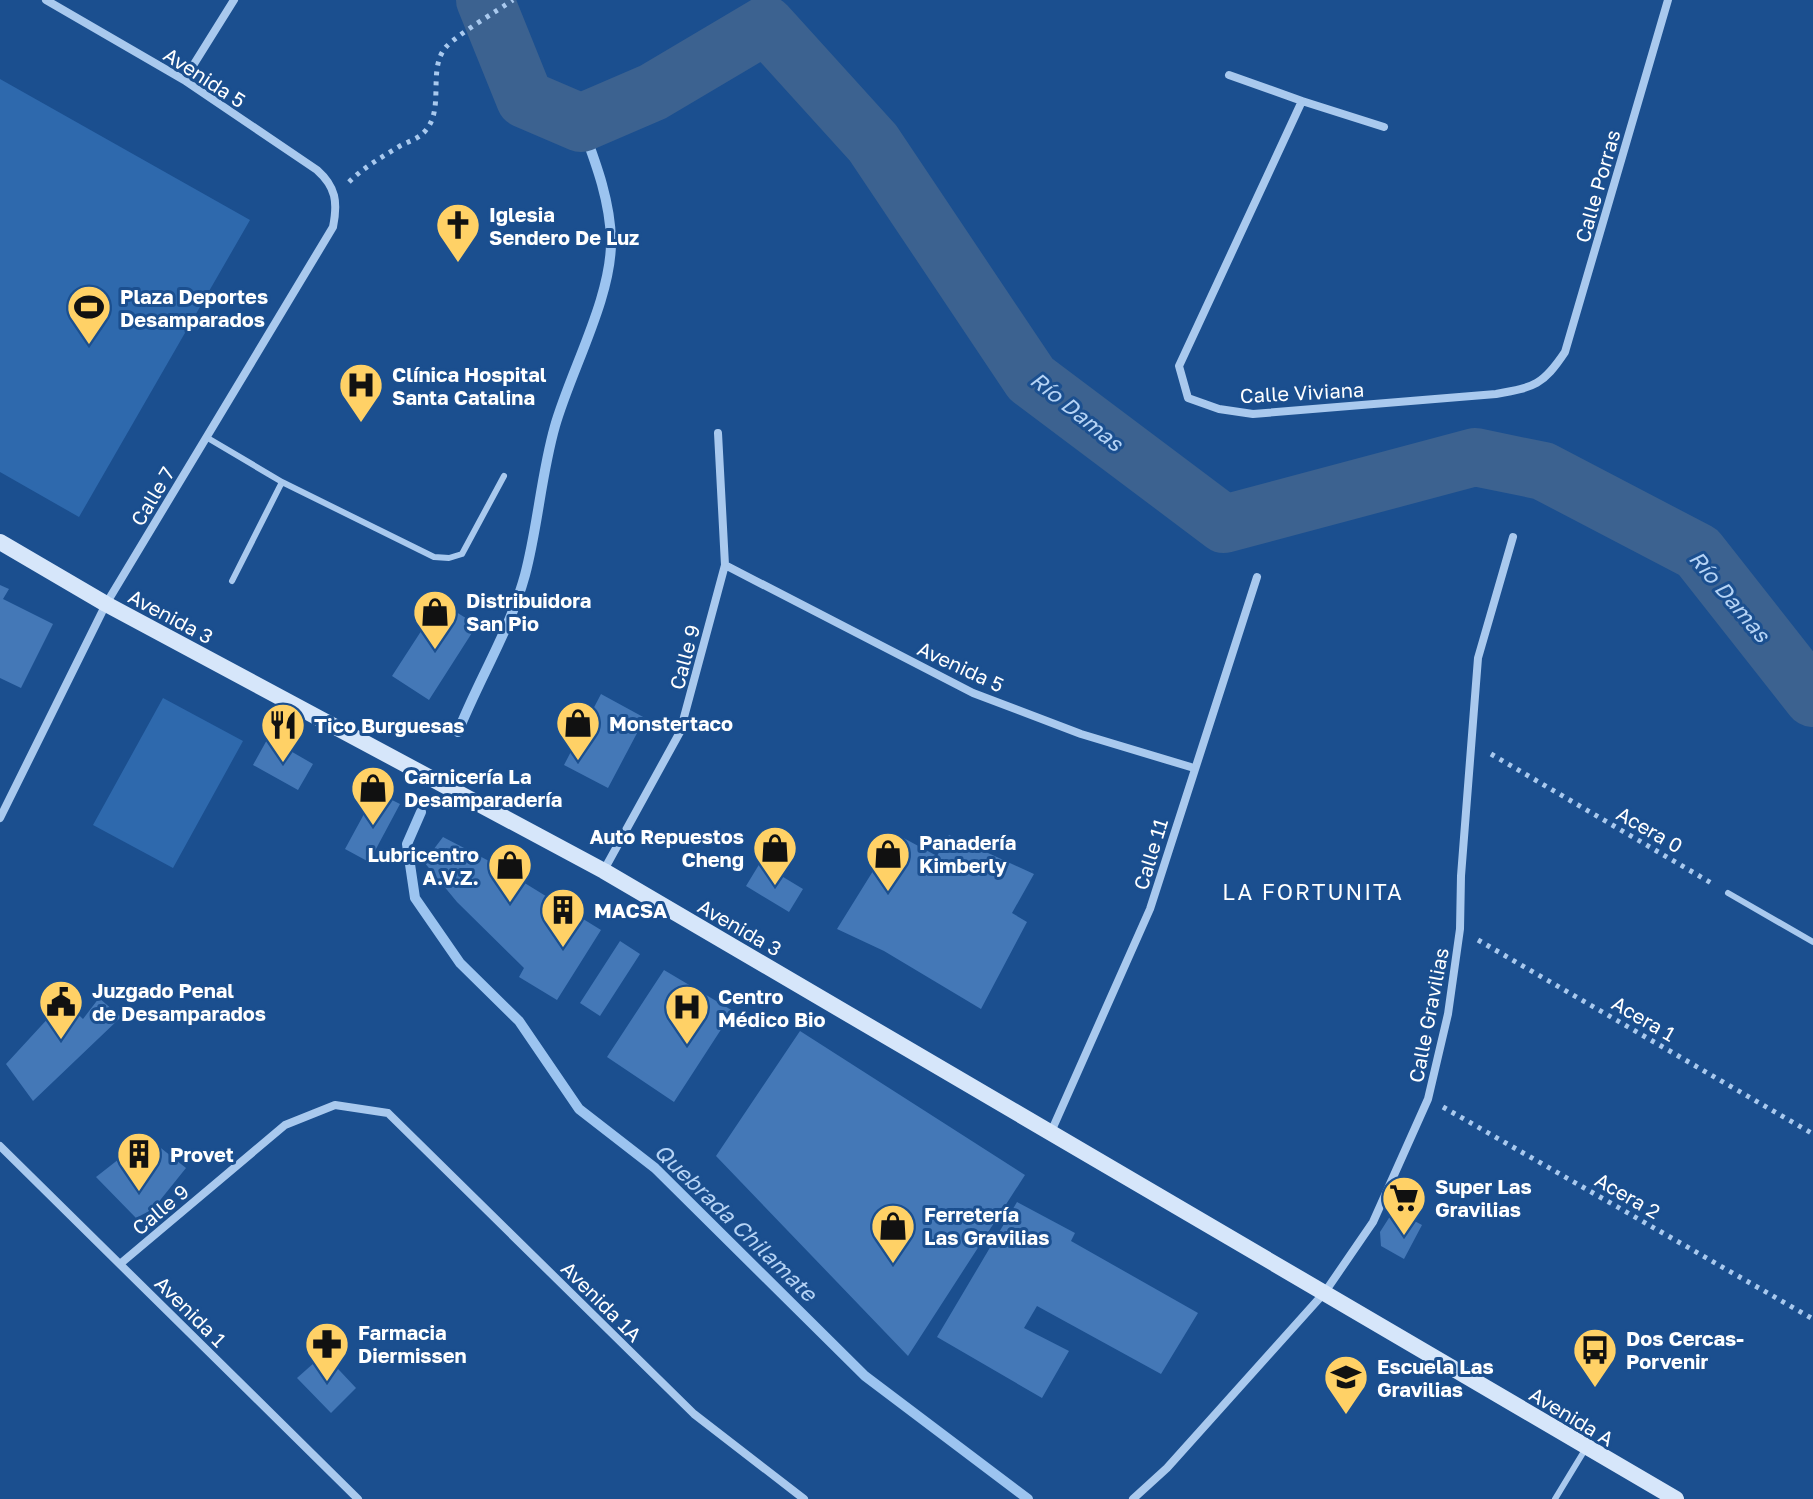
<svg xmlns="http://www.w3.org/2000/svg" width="1813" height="1499" font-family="'Golos Text',sans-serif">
<rect width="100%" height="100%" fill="#1b4f8f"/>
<path fill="#2e69ad" d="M 0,79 L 250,220 L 79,517 L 0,472 Z
M 163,698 L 243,741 L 173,868 L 93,825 Z"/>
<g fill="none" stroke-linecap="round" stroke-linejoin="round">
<path stroke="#9cc4f0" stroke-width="10" d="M 458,732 C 479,679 510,630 525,575 C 538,526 541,475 555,426 C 571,370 612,297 611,240 C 610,199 595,161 581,123
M 421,812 L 407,844 L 415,898 L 460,963 L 519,1021 L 579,1109 L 655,1168 L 865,1376 L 1028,1499"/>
<path stroke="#3c6290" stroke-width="58" d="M 485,0 L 525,99 L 581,123 L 653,92 L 766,25 L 873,143 L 1031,379 L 1224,524 L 1475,457 L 1543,471 L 1698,552 L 1813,698"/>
</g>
<path fill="#4478b7" d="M 0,585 L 9,589 L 3,599 L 53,624 L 21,688 L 0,678 Z
M 440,602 L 477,625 L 429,700 L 392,676 Z
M 601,694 L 645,718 L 608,788 L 564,765 Z
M 268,738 L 313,764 L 298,790 L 253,765 Z
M 376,792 L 400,804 L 369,862 L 345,849 Z
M 896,834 L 937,856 L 949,835 L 1034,874 L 1012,913 L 1027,922 L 981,1009 L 884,951 L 837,929 Z
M 443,837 L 489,861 L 601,930 L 557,1000 L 519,977 L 524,968 L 457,902 L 424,862 Z
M 760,863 L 803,889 L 789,912 L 746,886 Z
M 620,941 L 640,954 L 600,1016 L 580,1003 Z
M 664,970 L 733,1011 L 674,1102 L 607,1057 Z
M 99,998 L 121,1017 L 33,1101 L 6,1064 L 64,1001 L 83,1019 Z
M 800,1031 L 1025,1175 L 908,1356 L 716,1156 Z
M 147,1137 L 186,1168 L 153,1209 L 136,1218 L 96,1177 Z
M 1017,1202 L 1075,1233 L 1071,1241 L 1198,1313 L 1161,1374 L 1037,1306 L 1024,1328 L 1069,1351 L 1042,1398 L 937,1337 Z
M 1394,1210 L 1422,1225 L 1404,1259 L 1381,1246 L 1380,1232 Z
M 324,1354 L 356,1388 L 331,1413 L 297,1378 Z"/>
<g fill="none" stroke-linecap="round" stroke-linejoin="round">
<path stroke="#a9c9ee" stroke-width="5" stroke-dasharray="4 6" stroke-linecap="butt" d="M 349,182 C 364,167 382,157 400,146 C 409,141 419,139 426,130 C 445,107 427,69 446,47 C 458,34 497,11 513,0
M 1491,754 L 1713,884
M 1478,940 L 1813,1134
M 1443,1107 L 1813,1319"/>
<path stroke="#a9c9ee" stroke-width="6" d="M 206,437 L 282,482 L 434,557 L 449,558 L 462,554 L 504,476
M 232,581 L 282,482
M 1728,893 L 1813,942
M 1555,1499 L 1586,1448"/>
<path stroke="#a9c9ee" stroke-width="8" d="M 1229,75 L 1302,101
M 184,80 L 234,0
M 1384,127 L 1302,101 L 1179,366 L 1188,398 L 1219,409 L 1253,414 L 1496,394 C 1535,387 1543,385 1565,352 L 1668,0
M 725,565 L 973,693 L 1081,734 L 1194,768
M 0,818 L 106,604 L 333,227 C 338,202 336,187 317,170 L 184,80 L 46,0
M 604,870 L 680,732 L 725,565 L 718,433
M 1051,1132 L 1150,909 L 1257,577
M 0,1146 L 358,1499
M 120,1264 L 285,1125 L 335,1105 L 388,1113 L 694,1414 L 804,1499
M 1133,1499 L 1167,1468 L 1325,1292 L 1373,1222 L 1428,1099 L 1448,1014 L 1460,929 L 1461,876 L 1478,658 L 1513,537"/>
<path stroke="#d6e6fa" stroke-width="16" d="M 0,542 L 106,604 L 604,871 L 1676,1499"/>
</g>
<defs>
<g id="church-pin" transform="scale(2.3)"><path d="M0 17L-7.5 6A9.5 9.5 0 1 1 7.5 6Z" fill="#ffd166" stroke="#1b4f8f"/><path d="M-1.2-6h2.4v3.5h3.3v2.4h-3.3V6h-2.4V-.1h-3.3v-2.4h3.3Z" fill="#111"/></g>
<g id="stadium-pin" transform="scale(2.3)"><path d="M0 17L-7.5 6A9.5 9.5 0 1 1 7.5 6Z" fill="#ffd166" stroke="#1b4f8f"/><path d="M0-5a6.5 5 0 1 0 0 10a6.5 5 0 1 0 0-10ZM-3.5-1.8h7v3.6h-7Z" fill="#111"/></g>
<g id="hospital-pin" transform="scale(2.3)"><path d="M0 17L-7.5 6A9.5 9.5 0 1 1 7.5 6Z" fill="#ffd166" stroke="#1b4f8f"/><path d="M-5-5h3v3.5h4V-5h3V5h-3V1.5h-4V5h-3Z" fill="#111"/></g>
<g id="shop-pin" transform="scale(2.3)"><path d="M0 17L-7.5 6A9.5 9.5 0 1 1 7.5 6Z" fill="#ffd166" stroke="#1b4f8f"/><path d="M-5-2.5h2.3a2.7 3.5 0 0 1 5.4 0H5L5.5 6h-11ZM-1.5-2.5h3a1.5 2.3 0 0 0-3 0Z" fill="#111"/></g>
<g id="restaurant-pin" transform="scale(2.3)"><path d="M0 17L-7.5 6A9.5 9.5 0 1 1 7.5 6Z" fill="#ffd166" stroke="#1b4f8f"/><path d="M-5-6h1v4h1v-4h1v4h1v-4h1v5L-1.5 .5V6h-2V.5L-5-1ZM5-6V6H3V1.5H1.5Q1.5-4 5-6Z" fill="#111"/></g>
<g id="building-pin" transform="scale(2.3)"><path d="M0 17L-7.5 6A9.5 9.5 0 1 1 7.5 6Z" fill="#ffd166" stroke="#1b4f8f"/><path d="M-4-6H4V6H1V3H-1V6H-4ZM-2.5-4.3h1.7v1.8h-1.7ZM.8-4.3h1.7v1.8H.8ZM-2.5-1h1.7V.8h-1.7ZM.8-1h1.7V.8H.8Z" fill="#111"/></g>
<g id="civic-pin" transform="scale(2.3)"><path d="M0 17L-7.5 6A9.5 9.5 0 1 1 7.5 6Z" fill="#ffd166" stroke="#1b4f8f"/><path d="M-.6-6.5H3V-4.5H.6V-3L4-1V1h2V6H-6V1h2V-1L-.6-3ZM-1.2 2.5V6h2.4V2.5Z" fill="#111"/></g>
<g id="supermarket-pin" transform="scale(2.3)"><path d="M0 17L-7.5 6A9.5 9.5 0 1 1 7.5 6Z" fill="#ffd166" stroke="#1b4f8f"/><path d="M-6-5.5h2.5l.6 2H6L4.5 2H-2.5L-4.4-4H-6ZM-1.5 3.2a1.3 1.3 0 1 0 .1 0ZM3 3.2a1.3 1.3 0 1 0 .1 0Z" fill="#111"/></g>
<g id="pharmacy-pin" transform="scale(2.3)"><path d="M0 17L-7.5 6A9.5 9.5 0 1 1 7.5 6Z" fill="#ffd166" stroke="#1b4f8f"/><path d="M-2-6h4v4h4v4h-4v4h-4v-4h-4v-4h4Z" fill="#111"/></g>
<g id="bus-pin" transform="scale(2.3)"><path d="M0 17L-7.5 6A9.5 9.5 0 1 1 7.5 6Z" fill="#ffd166" stroke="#1b4f8f"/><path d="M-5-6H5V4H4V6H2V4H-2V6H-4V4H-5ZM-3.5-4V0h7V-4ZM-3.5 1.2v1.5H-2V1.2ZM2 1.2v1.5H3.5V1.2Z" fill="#111"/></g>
<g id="school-pin" transform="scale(2.3)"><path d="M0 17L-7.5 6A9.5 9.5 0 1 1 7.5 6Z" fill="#ffd166" stroke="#1b4f8f"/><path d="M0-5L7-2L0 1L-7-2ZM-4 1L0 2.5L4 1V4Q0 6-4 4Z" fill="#111"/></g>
</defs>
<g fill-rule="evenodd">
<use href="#church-pin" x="458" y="225"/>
<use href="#stadium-pin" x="89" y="307"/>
<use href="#hospital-pin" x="361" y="385"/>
<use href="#shop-pin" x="435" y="612"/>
<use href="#shop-pin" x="578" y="723"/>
<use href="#restaurant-pin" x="283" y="725"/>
<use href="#shop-pin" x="373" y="788"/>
<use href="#shop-pin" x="775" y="848"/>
<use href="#shop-pin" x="888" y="854"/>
<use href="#shop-pin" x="510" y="865"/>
<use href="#building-pin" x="563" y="910"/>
<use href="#civic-pin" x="61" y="1002"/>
<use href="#hospital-pin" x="687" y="1007"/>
<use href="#building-pin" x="139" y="1154"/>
<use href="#supermarket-pin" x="1404" y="1198"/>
<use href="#shop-pin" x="893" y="1226"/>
<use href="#pharmacy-pin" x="327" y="1344"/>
<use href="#bus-pin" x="1595" y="1350"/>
<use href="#school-pin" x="1346" y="1377"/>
</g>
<g text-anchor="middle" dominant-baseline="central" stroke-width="6" stroke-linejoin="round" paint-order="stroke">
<g font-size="20" fill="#fff" stroke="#1b4f8f">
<text transform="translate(205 77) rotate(33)">Avenida 5</text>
<text transform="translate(1597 186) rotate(-74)">Calle Porras</text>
<text transform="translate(1302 392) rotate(-3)">Calle Viviana</text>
<text transform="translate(152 496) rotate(-59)">Calle 7</text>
<text transform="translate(171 616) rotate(28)">Avenida 3</text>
<text transform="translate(684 657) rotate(-75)">Calle 9</text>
<text transform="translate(961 666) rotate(25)">Avenida 5</text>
<text transform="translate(1650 829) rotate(30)">Acera 0</text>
<text transform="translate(1150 854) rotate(-73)">Calle 11</text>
<text transform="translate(740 927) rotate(30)">Avenida 3</text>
<text transform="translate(1428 1015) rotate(-79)">Calle Gravilias</text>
<text transform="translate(1644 1018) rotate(30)">Acera 1</text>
<text transform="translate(1628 1195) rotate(30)">Acera 2</text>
<text transform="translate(160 1209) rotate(-40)">Calle 9</text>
<text transform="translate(602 1301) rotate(45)">Avenida 1A</text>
<text transform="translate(191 1311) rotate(45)">Avenida 1</text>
<text transform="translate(1572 1416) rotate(31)">Avenida A</text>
</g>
<g font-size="20" font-weight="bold" fill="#fff" stroke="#1b4f8f" text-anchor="start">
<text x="489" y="214">Iglesia<tspan x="489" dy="23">Sendero De Luz</tspan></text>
<text x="120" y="296">Plaza Deportes<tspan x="120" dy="23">Desamparados</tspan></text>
<text x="392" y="374">Clínica Hospital<tspan x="392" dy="23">Santa Catalina</tspan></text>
<text x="466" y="600">Distribuidora<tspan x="466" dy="23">San Pio</tspan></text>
<text x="609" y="723">Monstertaco</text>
<text x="314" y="725">Tico Burguesas</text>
<text x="404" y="776">Carnicería La<tspan x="404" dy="23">Desamparadería</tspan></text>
<text x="744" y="836" text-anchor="end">Auto Repuestos<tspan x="744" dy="23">Cheng</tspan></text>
<text x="919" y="842">Panadería<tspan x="919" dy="23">Kimberly</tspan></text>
<text x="479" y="854" text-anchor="end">Lubricentro<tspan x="479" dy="23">A.V.Z.</tspan></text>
<text x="594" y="910">MACSA</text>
<text x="92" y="990">Juzgado Penal<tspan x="92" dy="23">de Desamparados</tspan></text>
<text x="718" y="996">Centro<tspan x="718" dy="23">Médico Bio</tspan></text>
<text x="170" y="1154">Provet</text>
<text x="1435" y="1186">Super Las<tspan x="1435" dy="23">Gravilias</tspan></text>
<text x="924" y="1214">Ferretería<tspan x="924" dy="23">Las Gravilias</tspan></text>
<text x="358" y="1332">Farmacia<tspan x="358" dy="23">Diermissen</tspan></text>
<text x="1626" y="1338">Dos Cercas-<tspan x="1626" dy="23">Porvenir</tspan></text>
<text x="1377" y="1366">Escuela Las<tspan x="1377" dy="23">Gravilias</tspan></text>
</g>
<g font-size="22" font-style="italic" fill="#b5d3f5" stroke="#1b4f8f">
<text transform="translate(1077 411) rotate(39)">Río Damas</text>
<text transform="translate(1730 596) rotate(50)">Río Damas</text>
<text transform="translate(736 1222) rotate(44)">Quebrada Chilamate</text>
</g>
<g font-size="22" letter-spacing="2" fill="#fff" stroke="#1b4f8f">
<text x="1313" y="891">LA FORTUNITA</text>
</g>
</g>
</svg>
